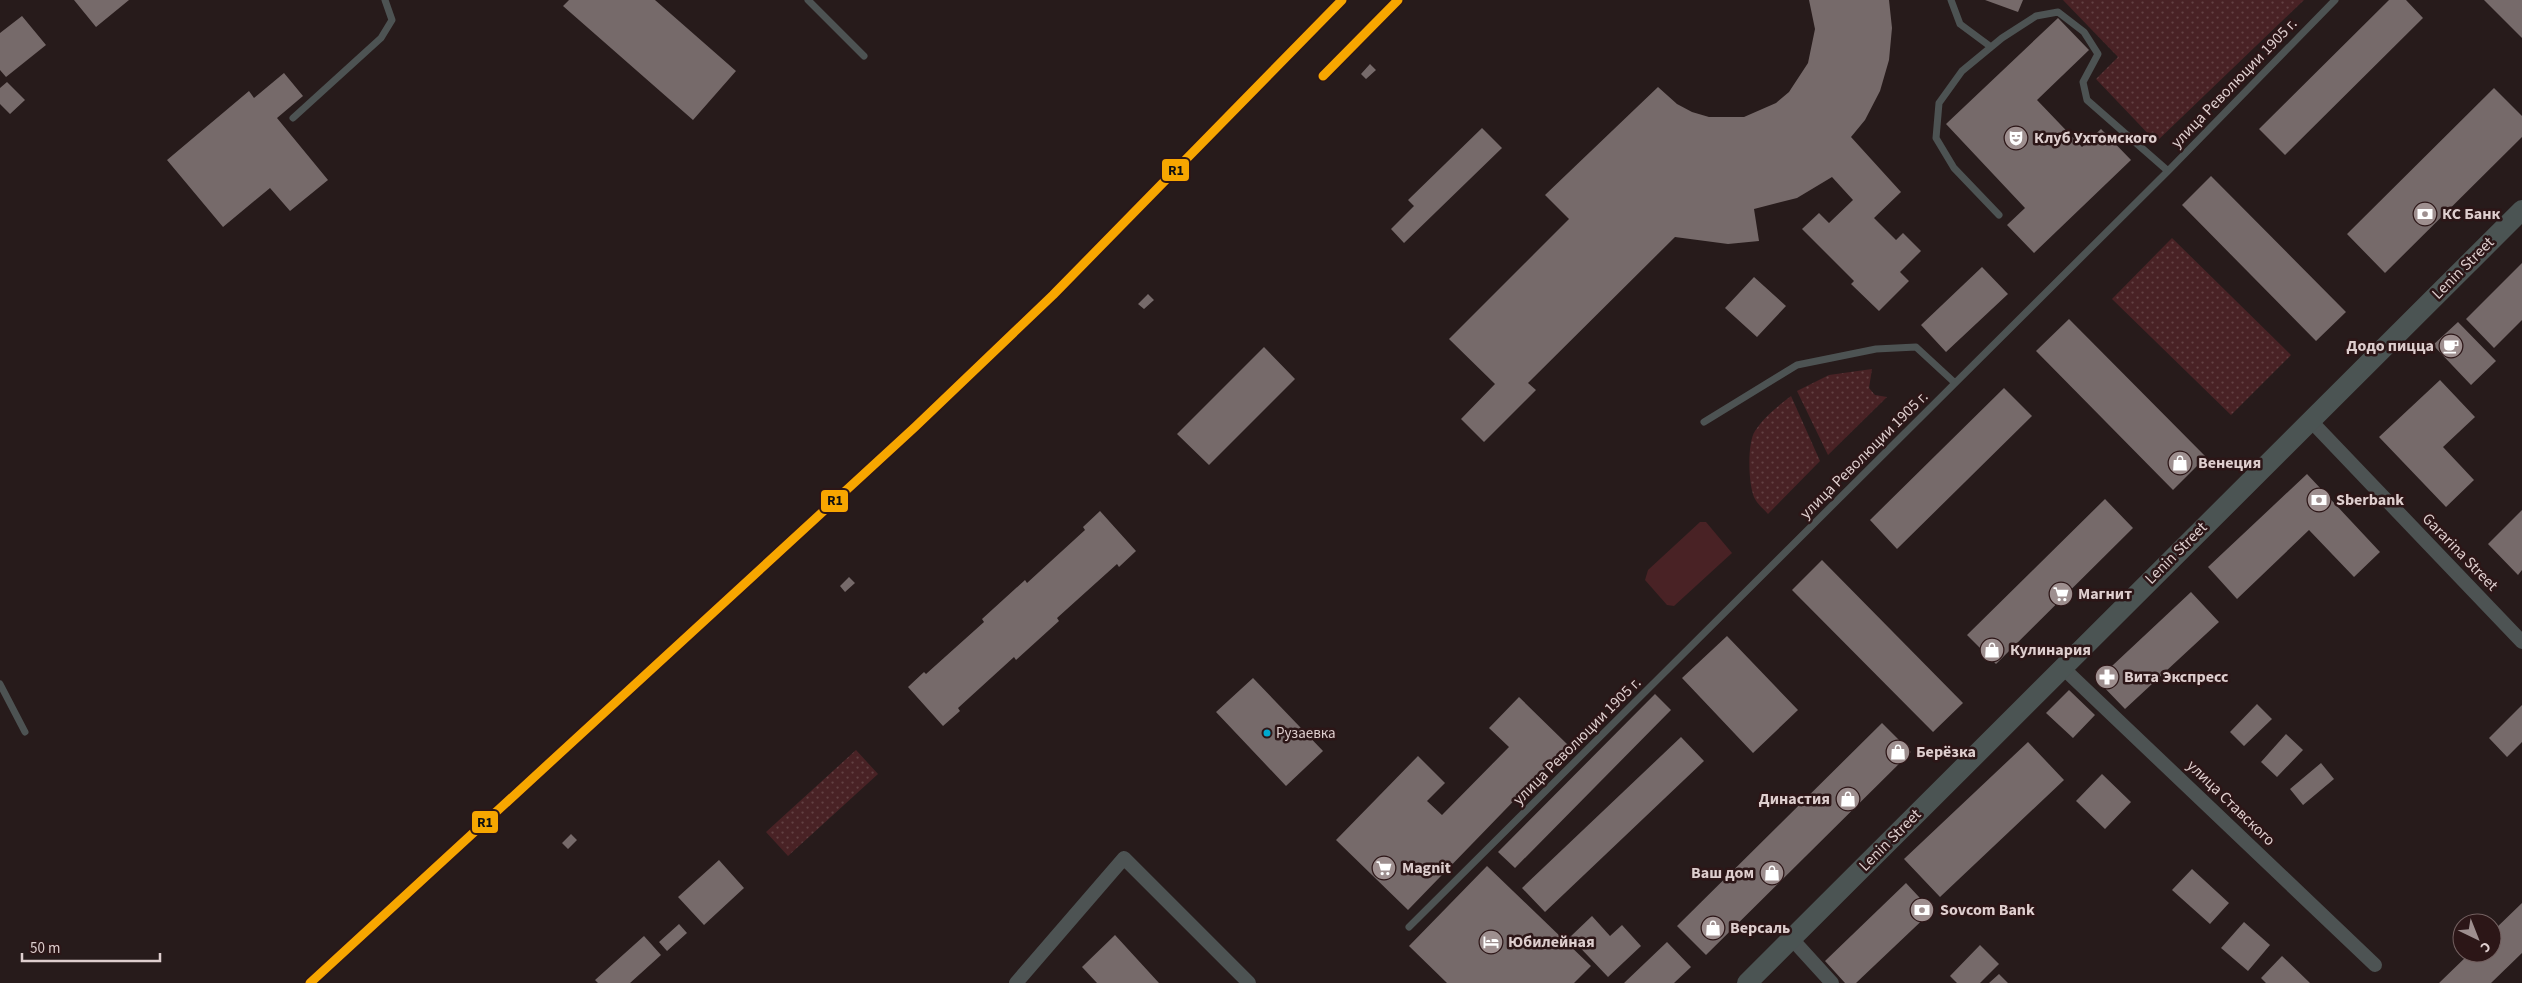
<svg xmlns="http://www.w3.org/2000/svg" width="2522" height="983" font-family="'Source Sans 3',sans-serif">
<defs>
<pattern id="green-dots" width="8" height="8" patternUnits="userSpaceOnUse" patternTransform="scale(1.25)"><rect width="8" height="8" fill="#492225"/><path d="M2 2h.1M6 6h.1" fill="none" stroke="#634143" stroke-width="1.8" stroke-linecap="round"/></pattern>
</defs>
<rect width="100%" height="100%" fill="#271b1b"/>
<path fill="url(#green-dots)" d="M 2063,0 L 2304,0 L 2156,142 L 2096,79 L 2118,57 Z
M 2172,238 L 2291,355 L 2231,415 L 2112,299 Z
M 1872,369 L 1869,388 L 1875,395 L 1887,397 L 1828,455 L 1797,391 L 1829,375 Z
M 1791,396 L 1820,461 L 1768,514 C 1764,509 1758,505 1755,499 C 1748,486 1747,443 1755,431 C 1764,417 1778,406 1791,396 Z
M 856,750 L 878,774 L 788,856 L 766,832 Z"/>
<path fill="#492225" d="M 1700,522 L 1706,522 L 1732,553 L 1674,606 L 1667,605 L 1645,580 L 1648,570 Z"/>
<path fill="#766a6a" d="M 74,0 L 129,0 L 96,27 Z
M 569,0 L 655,0 L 736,71 L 693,120 L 563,6 Z
M 1809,0 L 1889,0 L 1892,28 L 1889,60 L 1880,91 L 1865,120 L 1851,137 L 1901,192 L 1874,218 L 1896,240 L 1903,233 L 1921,251 L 1900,272 L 1909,281 L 1879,311 L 1851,284 L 1854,281 L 1802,229 L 1819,213 L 1829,223 L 1853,200 L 1832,177 L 1797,198 L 1754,209 L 1759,241 L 1728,244 L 1675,237 L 1528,383 L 1536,390 L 1484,442 L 1461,419 L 1495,384 L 1449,339 L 1569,219 L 1545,195 L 1658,87 L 1677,104 L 1692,112 L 1709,117 L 1744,117 L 1776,103 L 1789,92 L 1808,63 L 1815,29 Z
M 1985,0 L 2023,0 L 2018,12 Z
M 2389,0 L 2406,0 L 2423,18 L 2285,155 L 2259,129 Z
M 2484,0 L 2522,0 L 2522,38 Z
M 22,16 L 46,45 L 6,77 L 0,70 L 0,33 Z
M 2058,18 L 2089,50 L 2037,100 L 2082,147 L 2101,129 L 2131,160 L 2034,253 L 2007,225 L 2025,208 L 1946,124 Z
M 1370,64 L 1376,70 L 1366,79 L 1361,74 Z
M 284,73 L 303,96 L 277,118 L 328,180 L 290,211 L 270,188 L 223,227 L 167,160 L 249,91 L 254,98 Z
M 7,82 L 25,100 L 10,114 L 0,104 L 0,88 Z
M 2494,88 L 2522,116 L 2522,137 L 2385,273 L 2347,234 Z
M 1482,128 L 1502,148 L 1404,243 L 1391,229 L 1414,206 L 1408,200 Z
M 2211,176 L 2346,312 L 2316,341 L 2182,205 Z
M 2522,263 L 2522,320 L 2494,348 L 2466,319 Z
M 1982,267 L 2008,294 L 1946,352 L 1921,325 Z
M 1754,277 L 1786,306 L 1757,337 L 1725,308 Z
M 1148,294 L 1154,300 L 1144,309 L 1138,304 Z
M 2069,319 L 2206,457 L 2173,490 L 2036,351 Z
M 2458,322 L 2496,361 L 2471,385 L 2433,345 Z
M 1264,347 L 1295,379 L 1209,465 L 1177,434 Z
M 2440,380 L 2475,417 L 2443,447 L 2474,480 L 2446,507 L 2379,437 Z
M 2004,388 L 2032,416 L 1897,549 L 1870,520 Z
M 2307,474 L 2380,552 L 2354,577 L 2309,530 L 2237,599 L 2208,567 Z
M 2105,499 L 2133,528 L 1996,664 L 1967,635 Z
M 2522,510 L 2522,570 L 2518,575 L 2488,544 Z
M 1100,511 L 1136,551 L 1119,567 L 1117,564 L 1057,618 L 1059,621 L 1016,660 L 1014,657 L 958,708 L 960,711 L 943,726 L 908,687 L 924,672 L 926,674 L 984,622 L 982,619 L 1025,580 L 1027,583 L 1085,530 L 1083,527 Z
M 1822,560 L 1963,703 L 1933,732 L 1792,590 Z
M 849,577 L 855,583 L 845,592 L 840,586 Z
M 2191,592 L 2219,622 L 2125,709 L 2097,680 Z
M 1727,636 L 1798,710 L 1753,753 L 1682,678 Z
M 1253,678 L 1323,751 L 1286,786 L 1216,712 Z
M 2069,690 L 2095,715 L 2073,738 L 2046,713 Z
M 1655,694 L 1671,710 L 1515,868 L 1498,852 Z
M 1519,697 L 1568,745 L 1408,910 L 1336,840 L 1418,756 L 1445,783 L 1427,801 L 1442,815 L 1509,747 L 1489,728 Z
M 2257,704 L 2272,719 L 2244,746 L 2230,732 Z
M 2522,705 L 2522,742 L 2507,757 L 2489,738 Z
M 1882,723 L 1911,752 L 1706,955 L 1677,926 Z
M 2286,734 L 2303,750 L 2277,777 L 2261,762 Z
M 1681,737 L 1704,761 L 1545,912 L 1522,888 Z
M 2028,742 L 2064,780 L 1940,897 L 1904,859 Z
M 2321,763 L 2334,779 L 2303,805 L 2290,789 Z
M 2102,774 L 2131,802 L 2105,829 L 2076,801 Z
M 571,834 L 577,840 L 568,849 L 562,843 Z
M 719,860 L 744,888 L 704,925 L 678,897 Z
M 1487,866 L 1591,966 L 1574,983 L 1447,983 L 1409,946 Z
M 2192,869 L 2229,903 L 2210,924 L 2172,890 Z
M 1906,883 L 1932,911 L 1856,983 L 1845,983 L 1825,961 Z
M 2522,903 L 2522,953 L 2491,983 L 2439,983 L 2470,953 L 2492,953 L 2492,932 Z
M 1592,916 L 1610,936 L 1622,925 L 1641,946 L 1608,977 L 1570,937 Z
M 2244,922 L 2270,945 L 2248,971 L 2221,948 Z
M 679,924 L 687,933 L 667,951 L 659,942 Z
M 1115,935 L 1159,983 L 1097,983 L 1082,967 Z
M 644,936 L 661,955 L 630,983 L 598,983 L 595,980 Z
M 1667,942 L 1691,967 L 1674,983 L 1624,983 Z
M 1980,945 L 1999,964 L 1980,983 L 1957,983 L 1950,976 Z
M 2282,956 L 2310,983 L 2266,983 L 2261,978 Z
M 1999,974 L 2008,983 L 1989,983 Z"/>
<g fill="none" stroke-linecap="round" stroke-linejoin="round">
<path stroke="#4d5353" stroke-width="7" d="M 808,0 L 864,56
M 1951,0 L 1960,24 L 1991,47
M 293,118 L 381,38 L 392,20 L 385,0
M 1999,215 L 1954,168 L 1936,138 L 1939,103 L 1962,71 L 2002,38 L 2036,16 L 2058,12 L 2084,32 L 2098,54 L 2083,82 L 2087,100 L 2168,171
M 1704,422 L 1797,365 L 1876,349 L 1916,347 L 1955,383
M 0,684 L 25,732
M 1409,927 L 2168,171 L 2335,0"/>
<path stroke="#4d5353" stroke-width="14" d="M 2310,420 L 2522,642
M 2062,667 L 2375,965
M 1791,938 L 1832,983
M 1016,983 L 1124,858 L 1249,983"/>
<path stroke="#4b5453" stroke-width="20" d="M 1747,983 L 2522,210"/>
<g stroke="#2c1617" stroke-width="12">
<path id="rail-1" d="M 1323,76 L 1398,0
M 310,983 L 915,427 L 1053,295 L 1342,0"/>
</g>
<use href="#rail-1" stroke="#f7a600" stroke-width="9"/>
</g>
<defs>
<g id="theatre-disc" transform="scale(1.25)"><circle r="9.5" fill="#9e8f8f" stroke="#2c1617"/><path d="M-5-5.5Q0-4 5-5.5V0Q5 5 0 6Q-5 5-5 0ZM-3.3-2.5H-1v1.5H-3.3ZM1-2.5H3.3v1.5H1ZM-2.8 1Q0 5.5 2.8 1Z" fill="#fff"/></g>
<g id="bank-disc" transform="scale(1.25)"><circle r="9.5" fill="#9e8f8f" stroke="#2c1617"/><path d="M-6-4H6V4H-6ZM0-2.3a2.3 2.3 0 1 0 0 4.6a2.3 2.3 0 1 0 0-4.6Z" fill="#fff"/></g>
<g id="cafe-disc" transform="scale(1.25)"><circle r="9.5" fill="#9e8f8f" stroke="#2c1617"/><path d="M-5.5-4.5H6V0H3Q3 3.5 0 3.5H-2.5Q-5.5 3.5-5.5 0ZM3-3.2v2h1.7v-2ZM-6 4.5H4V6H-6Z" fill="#fff"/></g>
<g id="shop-disc" transform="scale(1.25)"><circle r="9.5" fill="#9e8f8f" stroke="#2c1617"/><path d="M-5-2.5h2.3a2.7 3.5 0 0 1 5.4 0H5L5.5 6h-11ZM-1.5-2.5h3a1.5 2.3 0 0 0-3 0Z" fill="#fff"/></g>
<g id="supermarket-disc" transform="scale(1.25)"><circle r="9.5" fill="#9e8f8f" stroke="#2c1617"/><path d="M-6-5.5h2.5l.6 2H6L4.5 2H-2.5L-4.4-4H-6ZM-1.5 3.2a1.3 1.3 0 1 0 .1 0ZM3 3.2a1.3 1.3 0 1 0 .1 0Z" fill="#fff"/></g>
<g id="pharmacy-disc" transform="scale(1.25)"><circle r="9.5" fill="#9e8f8f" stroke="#2c1617"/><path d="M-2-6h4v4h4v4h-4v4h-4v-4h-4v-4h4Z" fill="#fff"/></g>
<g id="hotel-disc" transform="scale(1.25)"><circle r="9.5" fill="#9e8f8f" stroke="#2c1617"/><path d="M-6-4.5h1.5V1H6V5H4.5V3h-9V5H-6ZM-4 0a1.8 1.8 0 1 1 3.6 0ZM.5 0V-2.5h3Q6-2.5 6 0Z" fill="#fff"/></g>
</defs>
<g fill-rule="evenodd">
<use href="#theatre-disc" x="2016" y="138"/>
<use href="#bank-disc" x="2425" y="214"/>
<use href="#cafe-disc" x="2451" y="346"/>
<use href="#shop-disc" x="2180" y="463"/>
<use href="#bank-disc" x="2319" y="500"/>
<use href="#supermarket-disc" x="2061" y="594"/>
<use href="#shop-disc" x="1992" y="650"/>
<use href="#pharmacy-disc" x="2107" y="677"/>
<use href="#shop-disc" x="1898" y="752"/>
<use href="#shop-disc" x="1848" y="799"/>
<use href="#supermarket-disc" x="1384" y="868"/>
<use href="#shop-disc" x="1772" y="873"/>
<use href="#bank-disc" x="1922" y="910"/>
<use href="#shop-disc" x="1713" y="928"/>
<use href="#hotel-disc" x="1491" y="942"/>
</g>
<circle fill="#00a9ce" stroke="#2c1617" stroke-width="2" cx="1267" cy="733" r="4.5"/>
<g text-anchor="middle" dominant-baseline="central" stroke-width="5" stroke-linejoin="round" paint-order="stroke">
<g font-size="15" fill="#decece" stroke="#2c1617" text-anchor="start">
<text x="1276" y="733">Рузаевка</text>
</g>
<g font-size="16" fill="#decece" stroke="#2c1617">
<text transform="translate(2234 83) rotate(-46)">улица Революции 1905 г.</text>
<text transform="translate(2463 268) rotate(-45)">Lenin Street</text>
<text transform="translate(1864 455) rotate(-45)">улица Революции 1905 г.</text>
<text transform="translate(2460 552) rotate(46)">Gararina Street</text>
<text transform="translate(2176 553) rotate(-45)">Lenin Street</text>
<text transform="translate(1577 741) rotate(-45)">улица Революции 1905 г.</text>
<text transform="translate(2231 803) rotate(44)">улица Ставского</text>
<text transform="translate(1890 840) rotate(-45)">Lenin Street</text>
</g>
<g font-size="16" font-weight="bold" fill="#decece" stroke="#2c1617" text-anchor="start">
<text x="2034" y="138">Клуб Ухтомского</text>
<text x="2442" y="214">КС Банк</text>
<text x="2434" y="346" text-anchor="end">Додо пицца</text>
<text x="2198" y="463">Венеция</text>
<text x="2336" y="500">Sberbank</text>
<text x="2078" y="594">Магнит</text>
<text x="2010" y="650">Кулинария</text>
<text x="2124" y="677">Вита Экспресс</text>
<text x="1916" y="752">Берёзка</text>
<text x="1830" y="799" text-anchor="end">Династия</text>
<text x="1402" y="868">Magnit</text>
<text x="1754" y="873" text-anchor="end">Ваш дом</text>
<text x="1940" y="910">Sovcom Bank</text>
<text x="1730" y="928">Версаль</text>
<text x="1508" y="942">Юбилейная</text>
</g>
</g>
<g stroke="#2c1617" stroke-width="2">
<rect x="1161" y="158" width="29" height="24" rx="5" fill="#f7a600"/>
<rect x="820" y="489" width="29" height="24" rx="5" fill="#f7a600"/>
<rect x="471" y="810" width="28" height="24" rx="5" fill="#f7a600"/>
</g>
<g font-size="14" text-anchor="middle" font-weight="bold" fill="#111">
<text x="1176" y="175">R1</text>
<text x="835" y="505">R1</text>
<text x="485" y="827">R1</text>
</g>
<g transform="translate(2477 938) rotate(137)"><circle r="24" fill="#2c1617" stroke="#736060"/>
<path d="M0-4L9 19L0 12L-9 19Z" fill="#9e8f8f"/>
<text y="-8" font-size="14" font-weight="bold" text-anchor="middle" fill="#decece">С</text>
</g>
<path d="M22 953v8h138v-8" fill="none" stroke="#decece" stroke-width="2.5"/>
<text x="30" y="953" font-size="15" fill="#decece" stroke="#2c1617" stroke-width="4" paint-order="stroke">50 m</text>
</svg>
